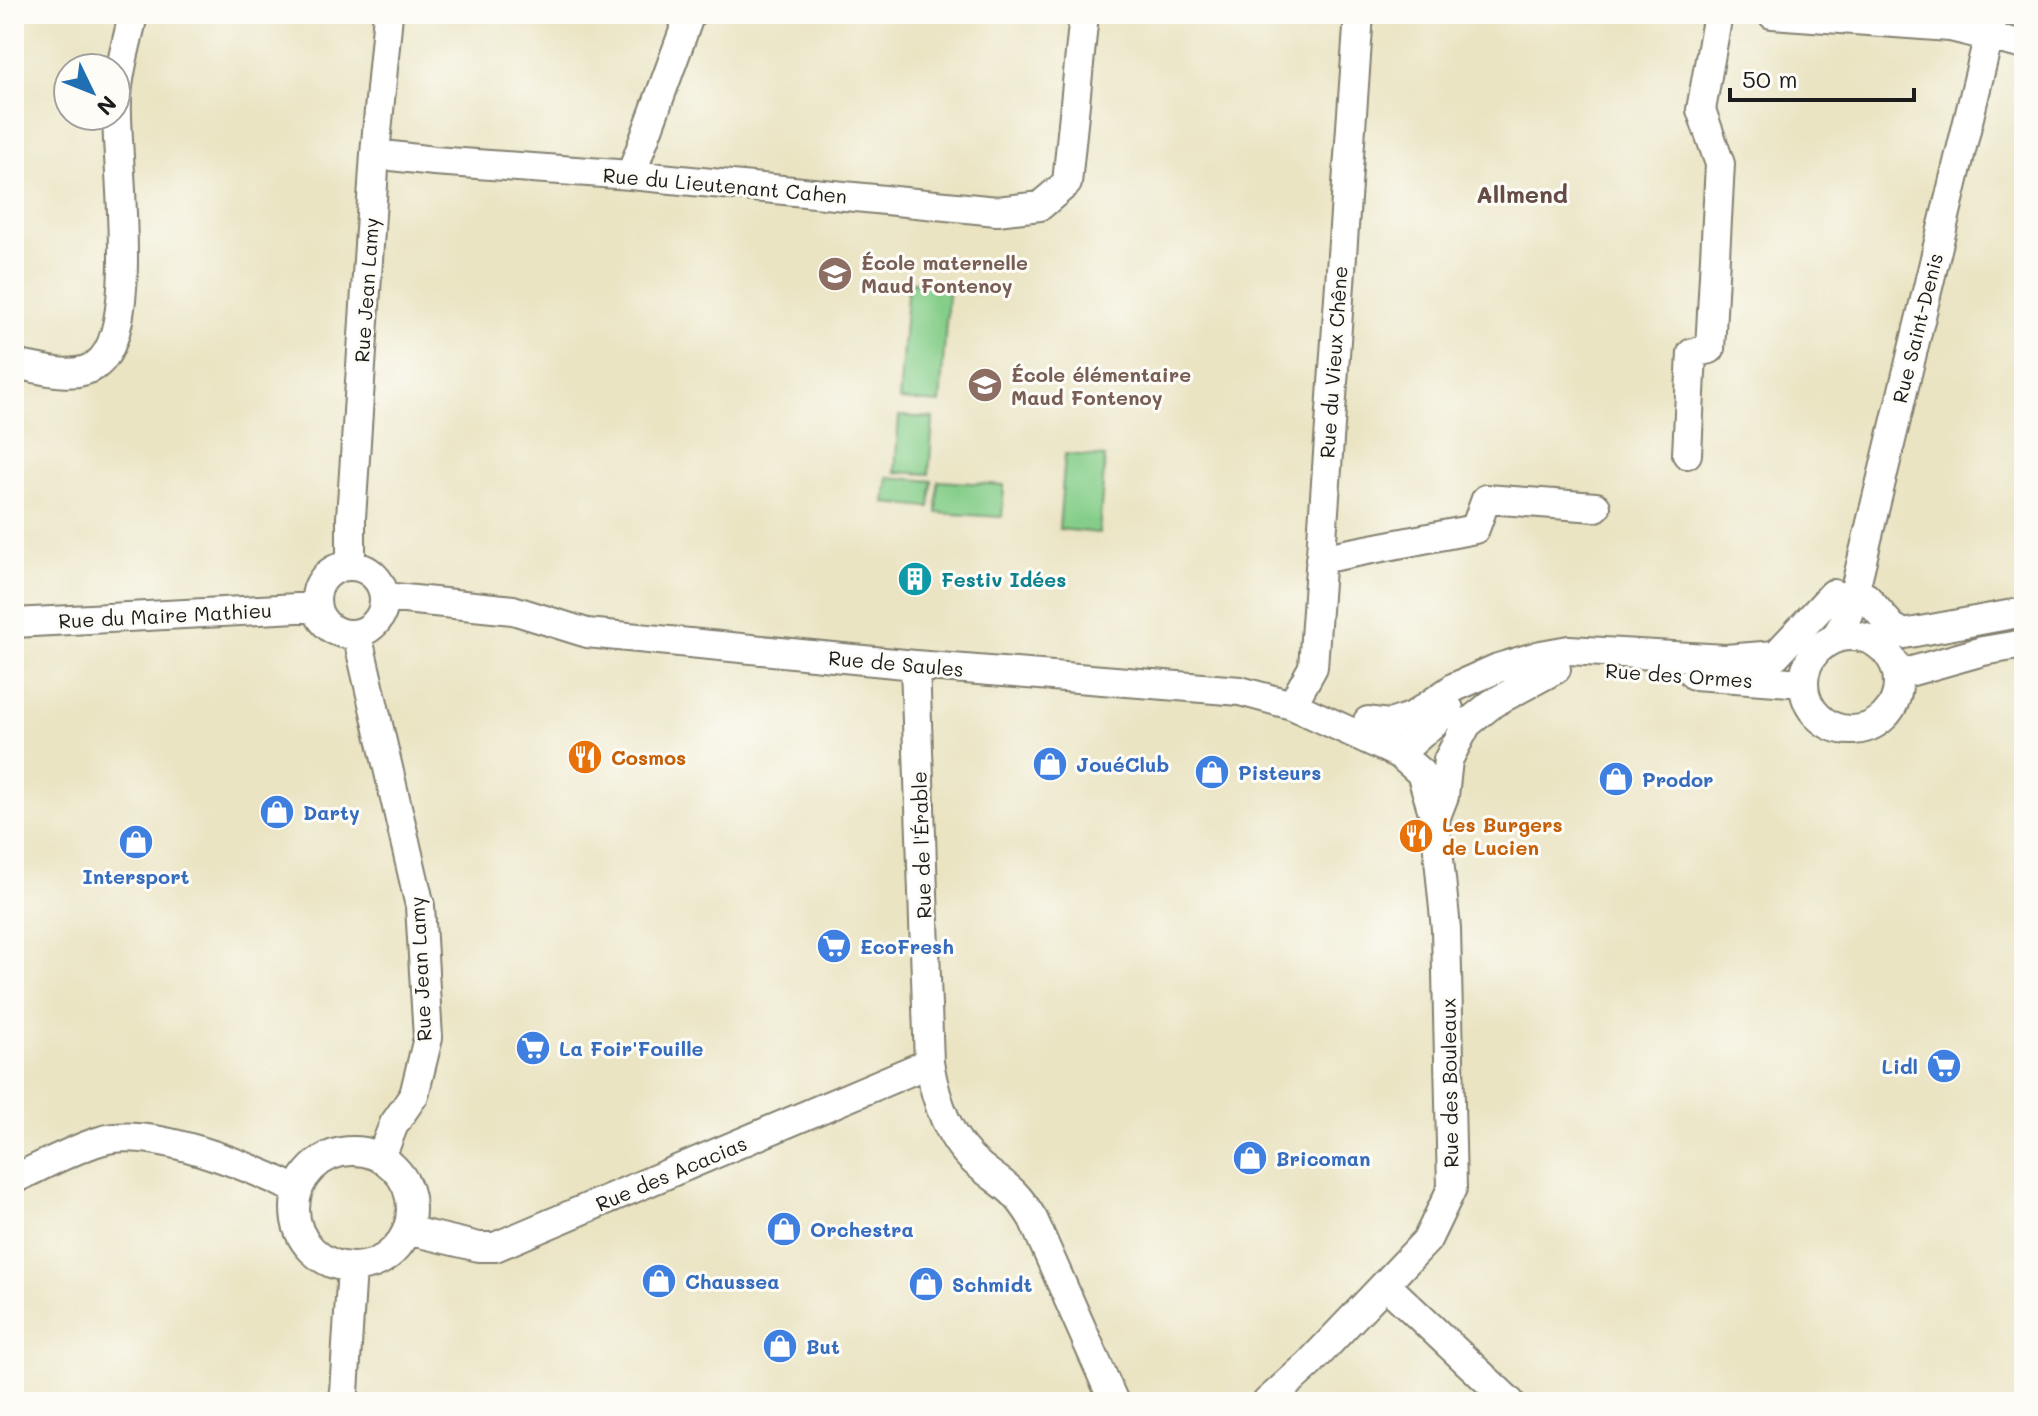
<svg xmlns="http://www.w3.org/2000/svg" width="2038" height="1416" font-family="Mali,sans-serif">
<rect width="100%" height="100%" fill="#fdfcf7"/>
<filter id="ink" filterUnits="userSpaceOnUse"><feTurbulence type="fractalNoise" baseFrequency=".0125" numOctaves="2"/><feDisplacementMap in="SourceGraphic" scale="16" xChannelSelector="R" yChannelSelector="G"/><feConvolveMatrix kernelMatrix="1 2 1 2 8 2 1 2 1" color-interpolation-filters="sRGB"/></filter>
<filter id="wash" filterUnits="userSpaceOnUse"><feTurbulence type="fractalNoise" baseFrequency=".006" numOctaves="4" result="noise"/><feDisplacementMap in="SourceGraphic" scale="32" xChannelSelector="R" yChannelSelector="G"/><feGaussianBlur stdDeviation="1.8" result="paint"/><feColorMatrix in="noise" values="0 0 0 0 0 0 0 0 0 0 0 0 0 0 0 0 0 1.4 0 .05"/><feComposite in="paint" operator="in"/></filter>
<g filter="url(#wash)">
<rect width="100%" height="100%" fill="#eae4c3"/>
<path fill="#85ce89" stroke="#507552" stroke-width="2" d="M 908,282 L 949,283 L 940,403 L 899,400 Z
M 899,416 L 933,418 L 929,474 L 895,472 Z
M 1065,454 L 1105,457 L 1099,533 L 1059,529 Z
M 888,477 L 932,481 L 930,507 L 885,503 Z
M 938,481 L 1004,485 L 1002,517 L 937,513 Z"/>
</g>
<g filter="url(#ink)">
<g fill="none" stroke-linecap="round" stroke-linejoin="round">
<g stroke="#838070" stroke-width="32">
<path id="street" d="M 1772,14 L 1950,27 L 2024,45
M 375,154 L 434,161 L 631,175 L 997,211 L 1040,206 L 1067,183 L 1084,14
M 631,175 L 690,14
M 14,364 C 40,368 73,381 96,365 C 143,332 114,152 117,98 C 118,70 128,41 133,14
M 1687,454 L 1692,353 L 1710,349 L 1720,164 L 1701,110 L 1718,14
M 1320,559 L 1475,529 L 1486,499 L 1596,507
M 351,566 L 351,518 L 375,154 L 388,14
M316 600a34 34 0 1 1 68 0a34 34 0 1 1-68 0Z
M 385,597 L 513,610 L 587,633 L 915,665 L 1240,691 L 1292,705 L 1399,754 L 1421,773 L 1435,819 L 1446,929 L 1452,1188 L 1427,1240 L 1309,1364 L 1267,1402
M 14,623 L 316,607
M 357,634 L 420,906 L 428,1038 L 414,1095 L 394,1124 L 381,1157
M1804 683a47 47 0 1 1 94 0a47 47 0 1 1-94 0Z
M 1835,638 L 1849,614 L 1994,14
M 915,665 L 929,1063 C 936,1102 949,1142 981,1167 C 1007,1188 1014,1188 1033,1219 L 1114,1402
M 1694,675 L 1803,683
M 1898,675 L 1983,651 L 2024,644
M 1292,705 L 1313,667 L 1359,14
M 1368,721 L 1390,724 L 1413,716 L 1455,687 L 1498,668 L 1541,655 L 1569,650 L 1725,659 L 1776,655 L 1833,594 L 1852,602 L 1866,597 L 1892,627 L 1904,634 L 2024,612
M 1399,754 L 1449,709
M 1435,819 L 1444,796 L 1448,760 L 1467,724 L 1493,703 L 1556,669
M295 1209a58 58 0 1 1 116 0a58 58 0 1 1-116 0Z
M 14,1179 C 42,1166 71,1150 100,1141 C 150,1125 251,1167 297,1190
M 407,1230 L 479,1247 L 495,1247 L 929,1063
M 1386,1285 L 1510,1402
M 341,1402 L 344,1392 L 352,1268"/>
</g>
<use href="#street" stroke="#fff" stroke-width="28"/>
</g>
</g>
<defs>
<g id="school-disc" transform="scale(1.8)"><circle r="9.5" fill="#8d6e63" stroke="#fdfcf7"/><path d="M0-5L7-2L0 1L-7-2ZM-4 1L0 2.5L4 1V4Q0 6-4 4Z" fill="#fff"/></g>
<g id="building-disc" transform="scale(1.8)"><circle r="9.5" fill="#0f9aa8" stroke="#fdfcf7"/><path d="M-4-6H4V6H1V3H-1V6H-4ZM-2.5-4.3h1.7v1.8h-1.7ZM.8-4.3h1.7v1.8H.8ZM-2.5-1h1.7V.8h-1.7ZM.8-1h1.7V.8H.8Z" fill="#fff"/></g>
<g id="restaurant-disc" transform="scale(1.8)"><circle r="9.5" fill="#e8710a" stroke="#fdfcf7"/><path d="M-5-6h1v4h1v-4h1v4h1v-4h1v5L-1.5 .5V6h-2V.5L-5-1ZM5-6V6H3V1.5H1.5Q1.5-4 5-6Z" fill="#fff"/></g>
<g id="shop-disc" transform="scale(1.8)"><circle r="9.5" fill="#3f7fe0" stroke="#fdfcf7"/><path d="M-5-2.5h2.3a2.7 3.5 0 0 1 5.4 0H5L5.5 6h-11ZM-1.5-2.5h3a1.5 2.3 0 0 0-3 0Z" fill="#fff"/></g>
<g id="supermarket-disc" transform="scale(1.8)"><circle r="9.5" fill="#3f7fe0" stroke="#fdfcf7"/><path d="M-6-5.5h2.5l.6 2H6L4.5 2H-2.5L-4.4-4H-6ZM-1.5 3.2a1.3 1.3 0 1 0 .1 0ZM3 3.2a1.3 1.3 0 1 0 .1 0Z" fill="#fff"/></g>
</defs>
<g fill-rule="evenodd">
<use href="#school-disc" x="835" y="274"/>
<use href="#school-disc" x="985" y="385"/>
<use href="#building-disc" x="915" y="579"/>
<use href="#restaurant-disc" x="585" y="757"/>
<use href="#shop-disc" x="1050" y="764"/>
<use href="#shop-disc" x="1212" y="772"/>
<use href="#shop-disc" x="1616" y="779"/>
<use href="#shop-disc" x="277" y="812"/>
<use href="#restaurant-disc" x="1416" y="836"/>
<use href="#shop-disc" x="136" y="842"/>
<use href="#supermarket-disc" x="834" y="946"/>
<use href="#supermarket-disc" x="533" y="1048"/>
<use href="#supermarket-disc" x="1944" y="1066"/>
<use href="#shop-disc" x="1250" y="1158"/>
<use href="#shop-disc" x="784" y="1229"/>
<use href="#shop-disc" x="659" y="1281"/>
<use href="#shop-disc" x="926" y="1284"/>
<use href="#shop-disc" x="780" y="1346"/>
</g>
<g text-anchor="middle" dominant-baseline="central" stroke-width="6" stroke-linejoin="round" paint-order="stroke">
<g font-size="20" fill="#1c1c1c" stroke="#fdfcf7">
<text transform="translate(725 185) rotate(5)">Rue du Lieutenant Cahen</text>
<text transform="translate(366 290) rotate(-86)">Rue Jean Lamy</text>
<text transform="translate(1917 328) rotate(-76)">Rue Saint-Denis</text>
<text transform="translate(1333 362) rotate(-86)">Rue du Vieux Chêne</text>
<text transform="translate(165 615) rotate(-3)">Rue du Maire Mathieu</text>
<text transform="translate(896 663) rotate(5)">Rue de Saules</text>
<text transform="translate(1679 675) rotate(4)">Rue des Ormes</text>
<text transform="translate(921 845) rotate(-92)">Rue de l'Érable</text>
<text transform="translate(420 969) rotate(-93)">Rue Jean Lamy</text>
<text transform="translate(1449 1083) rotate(-91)">Rue des Bouleaux</text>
<text transform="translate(671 1173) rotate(-23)">Rue des Acacias</text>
</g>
<g font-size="20" font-weight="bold" fill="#785e54" stroke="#fdfcf7" text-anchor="start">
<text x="861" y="262">École maternelle<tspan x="861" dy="23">Maud Fontenoy</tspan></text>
<text x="1011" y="374">École élémentaire<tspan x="1011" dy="23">Maud Fontenoy</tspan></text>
</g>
<g font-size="20" font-weight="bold" fill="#0d838f" stroke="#fdfcf7" text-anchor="start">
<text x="941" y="579">Festiv Idées</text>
</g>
<g font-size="20" font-weight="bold" fill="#c56008" stroke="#fdfcf7" text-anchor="start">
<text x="611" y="757">Cosmos</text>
<text x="1442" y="824">Les Burgers<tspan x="1442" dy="23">de Lucien</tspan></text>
</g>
<g font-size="20" font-weight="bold" fill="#366cbe" stroke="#fdfcf7" text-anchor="start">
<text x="1076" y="764">JouéClub</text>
<text x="1238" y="772">Pisteurs</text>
<text x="1642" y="779">Prodor</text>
<text x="303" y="812">Darty</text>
<text x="136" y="876" text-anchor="middle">Intersport</text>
<text x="860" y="946">EcoFresh</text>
<text x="559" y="1048">La Foir'Fouille</text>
<text x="1918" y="1066" text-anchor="end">Lidl</text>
<text x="1276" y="1158">Bricoman</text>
<text x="810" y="1229">Orchestra</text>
<text x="685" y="1281">Chaussea</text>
<text x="952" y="1284">Schmidt</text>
<text x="806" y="1346">But</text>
</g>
<g font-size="24" font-weight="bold" fill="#654c47" stroke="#fdfcf7">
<text x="1522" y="193">Allmend</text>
</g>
</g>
<rect width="2038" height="1416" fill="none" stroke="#fdfcf7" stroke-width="48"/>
<g transform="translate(92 92) rotate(133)"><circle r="38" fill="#fdfcf7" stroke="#a3a29f" stroke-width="2"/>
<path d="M0-6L14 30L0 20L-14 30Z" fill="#1f6fb2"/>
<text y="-12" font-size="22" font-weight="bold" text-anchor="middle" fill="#1c1c1c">N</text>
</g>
<path d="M1730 88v12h184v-12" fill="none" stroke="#1c1c1c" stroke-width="4"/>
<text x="1742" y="88" font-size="24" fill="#1c1c1c" stroke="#fdfcf7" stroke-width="6" paint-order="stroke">50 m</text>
</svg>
